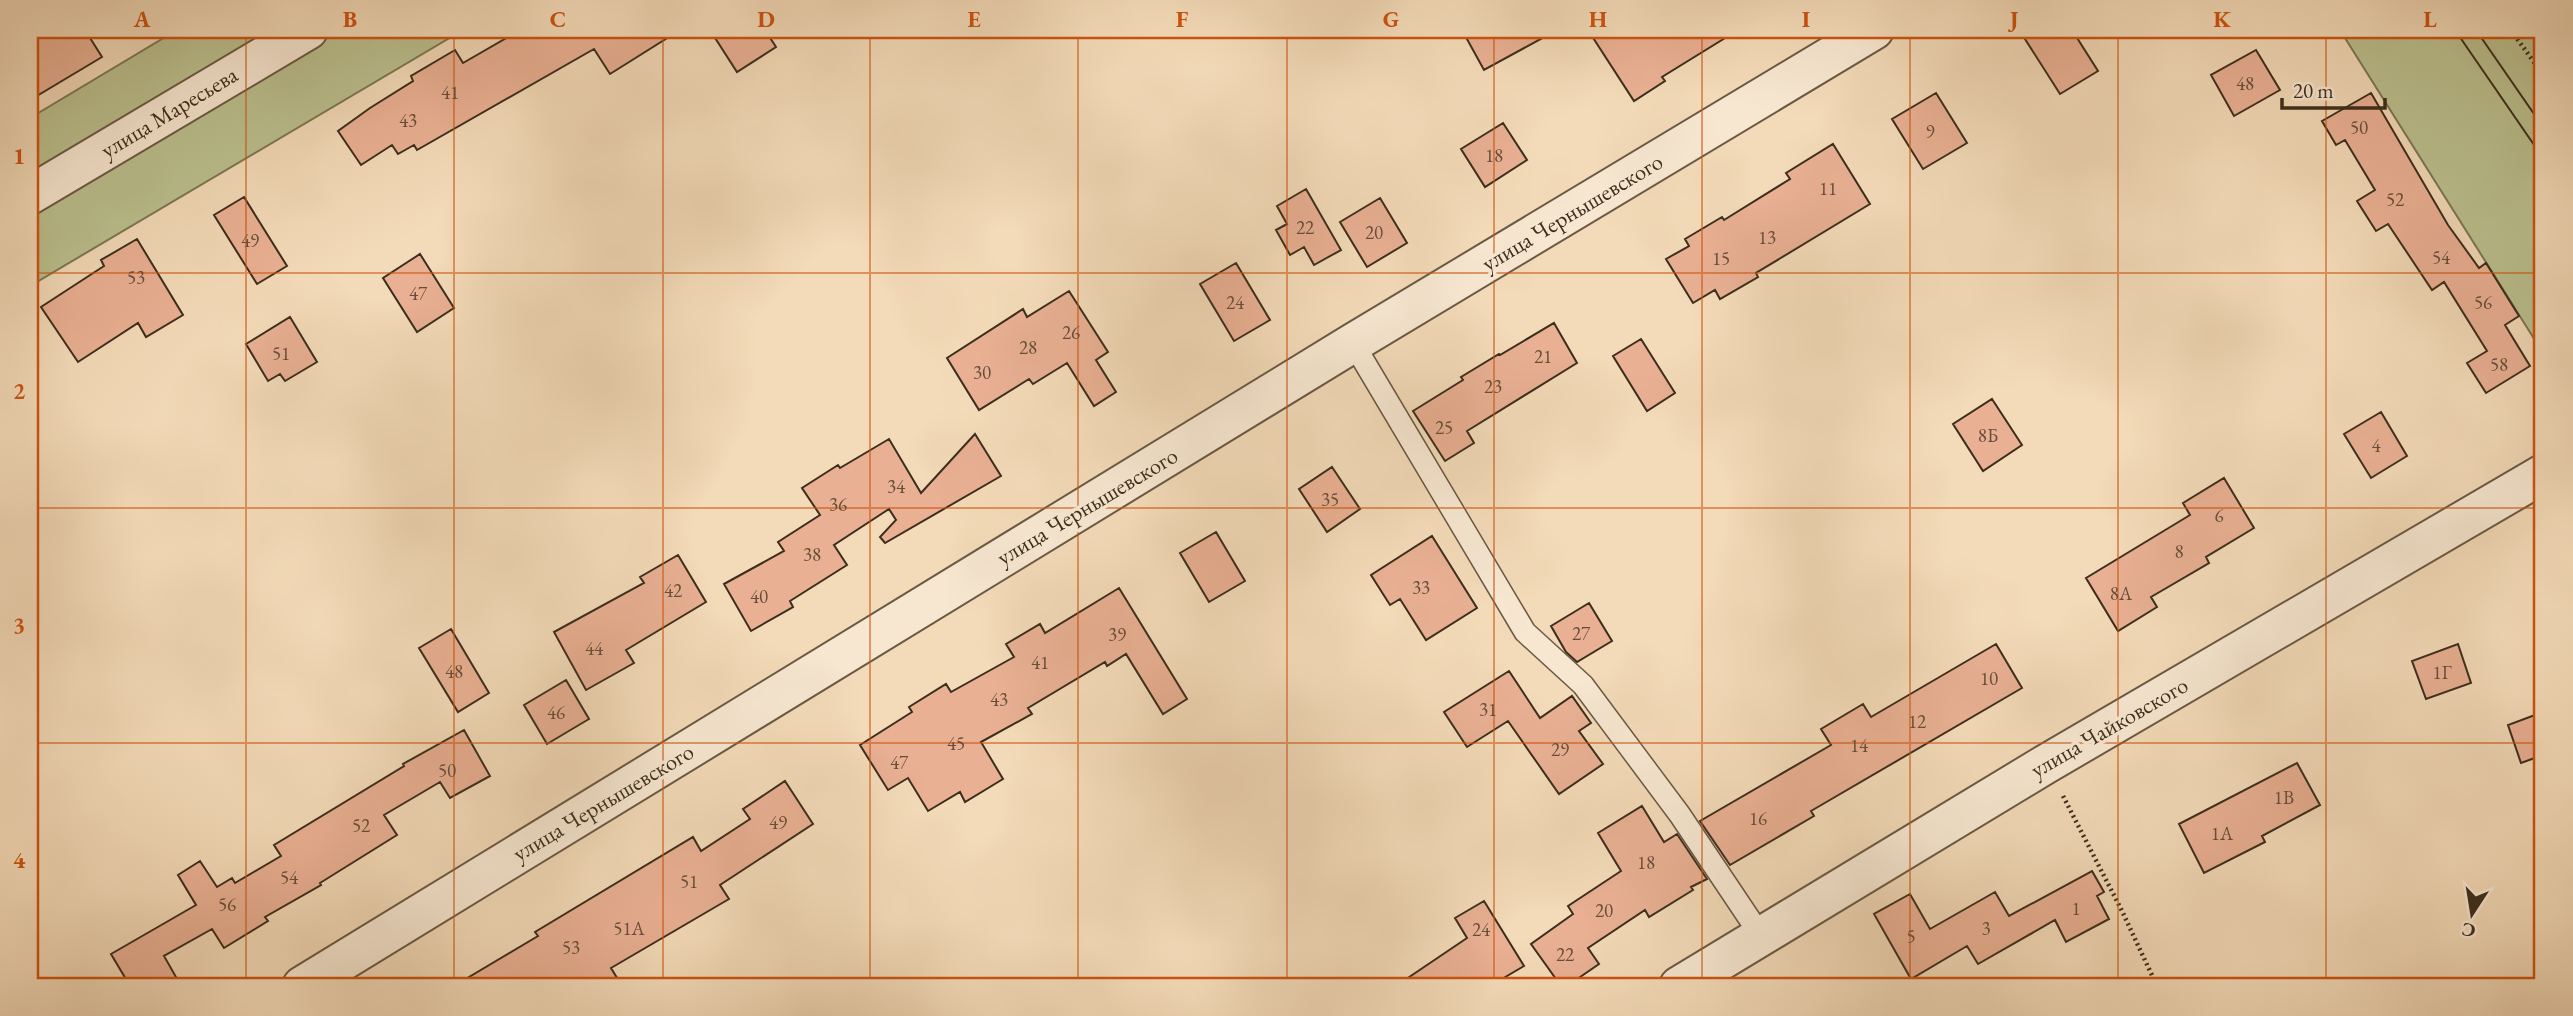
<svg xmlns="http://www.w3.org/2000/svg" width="2573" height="1016" font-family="'EB Garamond',serif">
<rect width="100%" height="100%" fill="#f3dab8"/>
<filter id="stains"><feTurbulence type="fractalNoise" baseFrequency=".00286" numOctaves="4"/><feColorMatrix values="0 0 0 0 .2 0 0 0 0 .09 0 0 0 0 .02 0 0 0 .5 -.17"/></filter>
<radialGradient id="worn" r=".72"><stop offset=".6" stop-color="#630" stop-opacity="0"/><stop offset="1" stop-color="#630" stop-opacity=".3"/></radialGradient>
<path fill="#bbc08f" stroke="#7c7756" stroke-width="2" d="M 177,30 L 463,30 L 30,286 L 30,118 Z
M 2340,30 L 2543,30 L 2543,353 Z"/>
<path fill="#e9b093" stroke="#3c2e1d" stroke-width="2" d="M 45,30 L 85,30 L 102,57 L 30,100 L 30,39 Z
M 520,30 L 680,30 L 610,74 L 594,49 L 417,150 L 414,145 L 398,154 L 392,145 L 361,165 L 338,131 L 370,108 L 413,81 L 411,76 L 455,50 L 463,63 Z
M 710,30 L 765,30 L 776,47 L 737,72 Z
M 1462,30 L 1557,30 L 1484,70 Z
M 1588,30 L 1738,30 L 1662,77 L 1665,81 L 1634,101 Z
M 2040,30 L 2072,30 L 2098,71 L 2060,94 L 2025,39 Z
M 2256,50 L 2280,90 L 2234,116 L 2211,75 Z
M 1936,93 L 1967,143 L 1923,169 L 1892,119 Z
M 2371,93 L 2448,225 L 2479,268 L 2486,263 L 2519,316 L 2505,325 L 2530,366 L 2486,393 L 2467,363 L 2487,351 L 2444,282 L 2432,290 L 2388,224 L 2376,231 L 2357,201 L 2375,190 L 2345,140 L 2336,145 L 2322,121 Z
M 1503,123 L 1527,160 L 1485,187 L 1461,149 Z
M 1833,144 L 1870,204 L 1756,273 L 1758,277 L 1720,299 L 1715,290 L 1693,303 L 1666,259 L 1689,246 L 1685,239 L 1722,217 L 1724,220 L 1790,179 L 1786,173 Z
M 1306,189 L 1341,250 L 1314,265 L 1304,247 L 1290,255 L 1276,230 L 1287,224 L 1277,206 Z
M 244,197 L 287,266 L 257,284 L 214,215 Z
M 1380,198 L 1407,243 L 1367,267 L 1340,222 Z
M 137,239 L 183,315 L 146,337 L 138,323 L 78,362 L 41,307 L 104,266 L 101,260 Z
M 420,254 L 454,308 L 417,332 L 383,278 Z
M 1236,263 L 1270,320 L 1234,341 L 1200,284 Z
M 1069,291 L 1108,352 L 1096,360 L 1116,392 L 1094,406 L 1067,363 L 1033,384 L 1029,379 L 979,410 L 947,358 L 1023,309 L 1027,317 Z
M 290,317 L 317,362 L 285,381 L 280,374 L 268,381 L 246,344 Z
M 1554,323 L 1577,363 L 1467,431 L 1474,443 L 1445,461 L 1413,411 L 1463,380 L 1461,377 L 1499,354 L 1500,355 Z
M 1641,339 L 1675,393 L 1647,411 L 1613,356 Z
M 1992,399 L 2022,445 L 1983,471 L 1953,424 Z
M 2381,412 L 2407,456 L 2371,478 L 2344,434 Z
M 975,434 L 1001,476 L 885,543 L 880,537 L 896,520 L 889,509 L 834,545 L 847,565 L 790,601 L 793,607 L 751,631 L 724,584 L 784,551 L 778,542 L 820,515 L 802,488 L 838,465 L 840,468 L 889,439 L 921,493 Z
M 1332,467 L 1360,509 L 1327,532 L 1299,489 Z
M 2224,478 L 2254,528 L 2206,557 L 2209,563 L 2151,597 L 2157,607 L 2118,631 L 2086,578 L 2190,515 L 2183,503 Z
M 1216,532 L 1245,581 L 1209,602 L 1180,553 Z
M 1432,536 L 1477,608 L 1426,640 L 1400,599 L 1390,605 L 1371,575 Z
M 678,555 L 706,602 L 626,650 L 634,663 L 586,690 L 554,632 L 644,583 L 640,577 Z
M 1119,588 L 1187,699 L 1163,714 L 1126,654 L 1107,666 L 1105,662 L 1028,708 L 1032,714 L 981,742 L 1003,779 L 965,802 L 960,792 L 928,811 L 908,778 L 888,790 L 860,745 L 912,712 L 909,707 L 946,684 L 951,692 L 1014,657 L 1006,644 L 1040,624 L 1045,633 Z
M 1589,603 L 1612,641 L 1577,662 L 1566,652 L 1551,626 Z
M 451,629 L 489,693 L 458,712 L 419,648 Z
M 1996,644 L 2022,688 L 1811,811 L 1814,816 L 1730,865 L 1700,821 L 1831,745 L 1821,729 L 1863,704 L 1871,717 Z
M 2458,644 L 2471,683 L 2426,699 L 2412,661 Z
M 1509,671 L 1540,718 L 1572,696 L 1591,723 L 1579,731 L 1603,764 L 1559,794 L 1508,721 L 1467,747 L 1444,712 Z
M 566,680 L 589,719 L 547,744 L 524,705 Z
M 2543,712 L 2543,755 L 2521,763 L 2508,725 Z
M 464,730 L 490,776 L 450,798 L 440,782 L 384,815 L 397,835 L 320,883 L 321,885 L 265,917 L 268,921 L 224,948 L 212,929 L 164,956 L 176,977 L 160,986 L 130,986 L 111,954 L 196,905 L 178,875 L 200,861 L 217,887 L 232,878 L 235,883 L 281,856 L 274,845 L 404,766 L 403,764 Z
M 2297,763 L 2320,805 L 2262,836 L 2265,842 L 2204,873 L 2179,824 Z
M 785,781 L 813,824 L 720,885 L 729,899 L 611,968 L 622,986 L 454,986 L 538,936 L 535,932 L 693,837 L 701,851 L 750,819 L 743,809 Z
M 1642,806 L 1664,842 L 1677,834 L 1707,879 L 1691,887 L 1693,890 L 1649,917 L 1645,910 L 1588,948 L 1599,964 L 1567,986 L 1561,986 L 1531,944 L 1573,914 L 1568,906 L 1621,871 L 1598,833 Z
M 2092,871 L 2104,892 L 2097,896 L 2109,919 L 2066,942 L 2055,920 L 1978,964 L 1967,946 L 1911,979 L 1874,914 L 1910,894 L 1930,929 L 1995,892 L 2009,916 Z
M 1484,901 L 1524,966 L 1490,986 L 1396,986 L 1467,938 L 1455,918 Z"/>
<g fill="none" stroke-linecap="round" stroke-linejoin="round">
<g stroke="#6a5944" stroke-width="24">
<path id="service" d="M 1353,343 L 1525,632 L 1583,685 L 1680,815 L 1761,936"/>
</g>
<g stroke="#6a5944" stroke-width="42">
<path id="minor" d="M 30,195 L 308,30
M 302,986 L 1353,343 L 1874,30
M 1679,986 L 2046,764 L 2543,474"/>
</g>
<path stroke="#3c2e1d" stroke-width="4.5" stroke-dasharray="2 3.5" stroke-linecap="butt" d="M 2511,30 L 2543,75
M 2063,796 L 2122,911 L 2157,986"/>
<use href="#service" stroke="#f7e7d1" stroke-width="21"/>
<use href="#minor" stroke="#f7e7d1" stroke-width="38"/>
<path stroke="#3c2e1d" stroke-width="2" d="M 2455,30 L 2543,158
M 2476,30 L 2543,127"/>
</g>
<path fill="none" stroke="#ce530f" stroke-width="2" stroke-opacity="0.55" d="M 246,30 L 246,986M 454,30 L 454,986M 663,30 L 663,986M 870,30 L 870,986M 1078,30 L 1078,986M 1287,30 L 1287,986M 1494,30 L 1494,986M 1702,30 L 1702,986M 1910,30 L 1910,986M 2118,30 L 2118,986M 2326,30 L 2326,986M 30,273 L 2543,273M 30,508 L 2543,508M 30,743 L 2543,743"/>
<g text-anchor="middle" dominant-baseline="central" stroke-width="7" stroke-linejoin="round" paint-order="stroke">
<g font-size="19" fill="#674e3a">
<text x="2245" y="83">48</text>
<text x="450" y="92">41</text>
<text x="408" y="120">43</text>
<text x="2359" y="127">50</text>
<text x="1930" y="131">9</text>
<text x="1494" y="155">18</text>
<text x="1828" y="188">11</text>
<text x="2395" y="199">52</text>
<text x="1305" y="227">22</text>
<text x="1374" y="232">20</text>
<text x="1767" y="237">13</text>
<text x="250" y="240">49</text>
<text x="2441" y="257">54</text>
<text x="1721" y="258">15</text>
<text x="136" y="277">53</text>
<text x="418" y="293">47</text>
<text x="1235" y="302">24</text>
<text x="2483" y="302">56</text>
<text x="1071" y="332">26</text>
<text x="1028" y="347">28</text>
<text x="281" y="353">51</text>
<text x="1543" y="356">21</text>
<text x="2499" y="364">58</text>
<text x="982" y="372">30</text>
<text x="1493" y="386">23</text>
<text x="1444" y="427">25</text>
<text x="1988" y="435">8Б</text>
<text x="2376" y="445">4</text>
<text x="896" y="486">34</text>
<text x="1330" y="499">35</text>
<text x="838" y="504">36</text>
<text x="2219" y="515">6</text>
<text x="2179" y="551">8</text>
<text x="812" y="554">38</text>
<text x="1421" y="587">33</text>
<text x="673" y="590">42</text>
<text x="2121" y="593">8А</text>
<text x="759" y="596">40</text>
<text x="1581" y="633">27</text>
<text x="1117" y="634">39</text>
<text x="594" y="648">44</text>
<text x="1040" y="662">41</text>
<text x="454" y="671">48</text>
<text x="2442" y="672">1Г</text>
<text x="1989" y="678">10</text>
<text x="999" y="699">43</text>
<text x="1488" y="709">31</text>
<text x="556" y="712">46</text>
<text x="1917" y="721">12</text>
<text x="956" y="743">45</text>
<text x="1859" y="745">14</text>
<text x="1560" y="749">29</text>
<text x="899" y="762">47</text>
<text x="447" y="770">50</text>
<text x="2284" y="797">1В</text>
<text x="1758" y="818">16</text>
<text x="778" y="822">49</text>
<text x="361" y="825">52</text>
<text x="2222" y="833">1А</text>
<text x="1646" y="862">18</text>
<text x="289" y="877">54</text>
<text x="689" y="881">51</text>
<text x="227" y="904">56</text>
<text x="2076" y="908">1</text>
<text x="1604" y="910">20</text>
<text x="629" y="928">51А</text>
<text x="1986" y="928">3</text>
<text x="1481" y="929">24</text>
<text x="1911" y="936">5</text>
<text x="571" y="947">53</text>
<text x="1565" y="954">22</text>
</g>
<g font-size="23" fill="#3c2e1d" stroke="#f7e7d1">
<text transform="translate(169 112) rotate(-31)">улица Маресьева</text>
<text transform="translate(1572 212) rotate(-31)">улица Чернышевского</text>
<text transform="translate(1087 506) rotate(-31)">улица Чернышевского</text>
<text transform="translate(2109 727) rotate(-30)">улица Чайковского</text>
<text transform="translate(603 802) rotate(-31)">улица Чернышевского</text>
</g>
</g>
<rect width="2573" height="1016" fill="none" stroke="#f3dab8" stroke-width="77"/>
<g transform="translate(2472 914) rotate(192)" stroke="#f7e7d1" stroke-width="5" paint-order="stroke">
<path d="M0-5L12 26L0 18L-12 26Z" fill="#3c2e1d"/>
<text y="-10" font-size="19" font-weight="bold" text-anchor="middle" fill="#3c2e1d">С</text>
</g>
<path d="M2282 98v10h103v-10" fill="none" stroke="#3c2e1d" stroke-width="3.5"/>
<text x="2293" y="98" font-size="21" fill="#3c2e1d" stroke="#f7e7d1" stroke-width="5" paint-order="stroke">20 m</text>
<rect x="38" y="38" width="2496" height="940" fill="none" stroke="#ce530f" stroke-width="2.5"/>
<g font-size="23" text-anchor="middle" font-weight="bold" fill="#ce530f">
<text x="142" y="27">A</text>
<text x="350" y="27">B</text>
<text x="558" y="27">C</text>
<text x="766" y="27">D</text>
<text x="974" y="27">E</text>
<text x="1182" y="27">F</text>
<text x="1391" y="27">G</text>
<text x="1598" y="27">H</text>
<text x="1806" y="27">I</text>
<text x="2014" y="27">J</text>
<text x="2222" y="27">K</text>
<text x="2430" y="27">L</text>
<text x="19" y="164">1</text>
<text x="19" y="399">2</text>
<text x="19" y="633">3</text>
<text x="19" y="868">4</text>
</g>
<rect width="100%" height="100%" filter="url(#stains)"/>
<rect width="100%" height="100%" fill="url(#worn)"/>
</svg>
